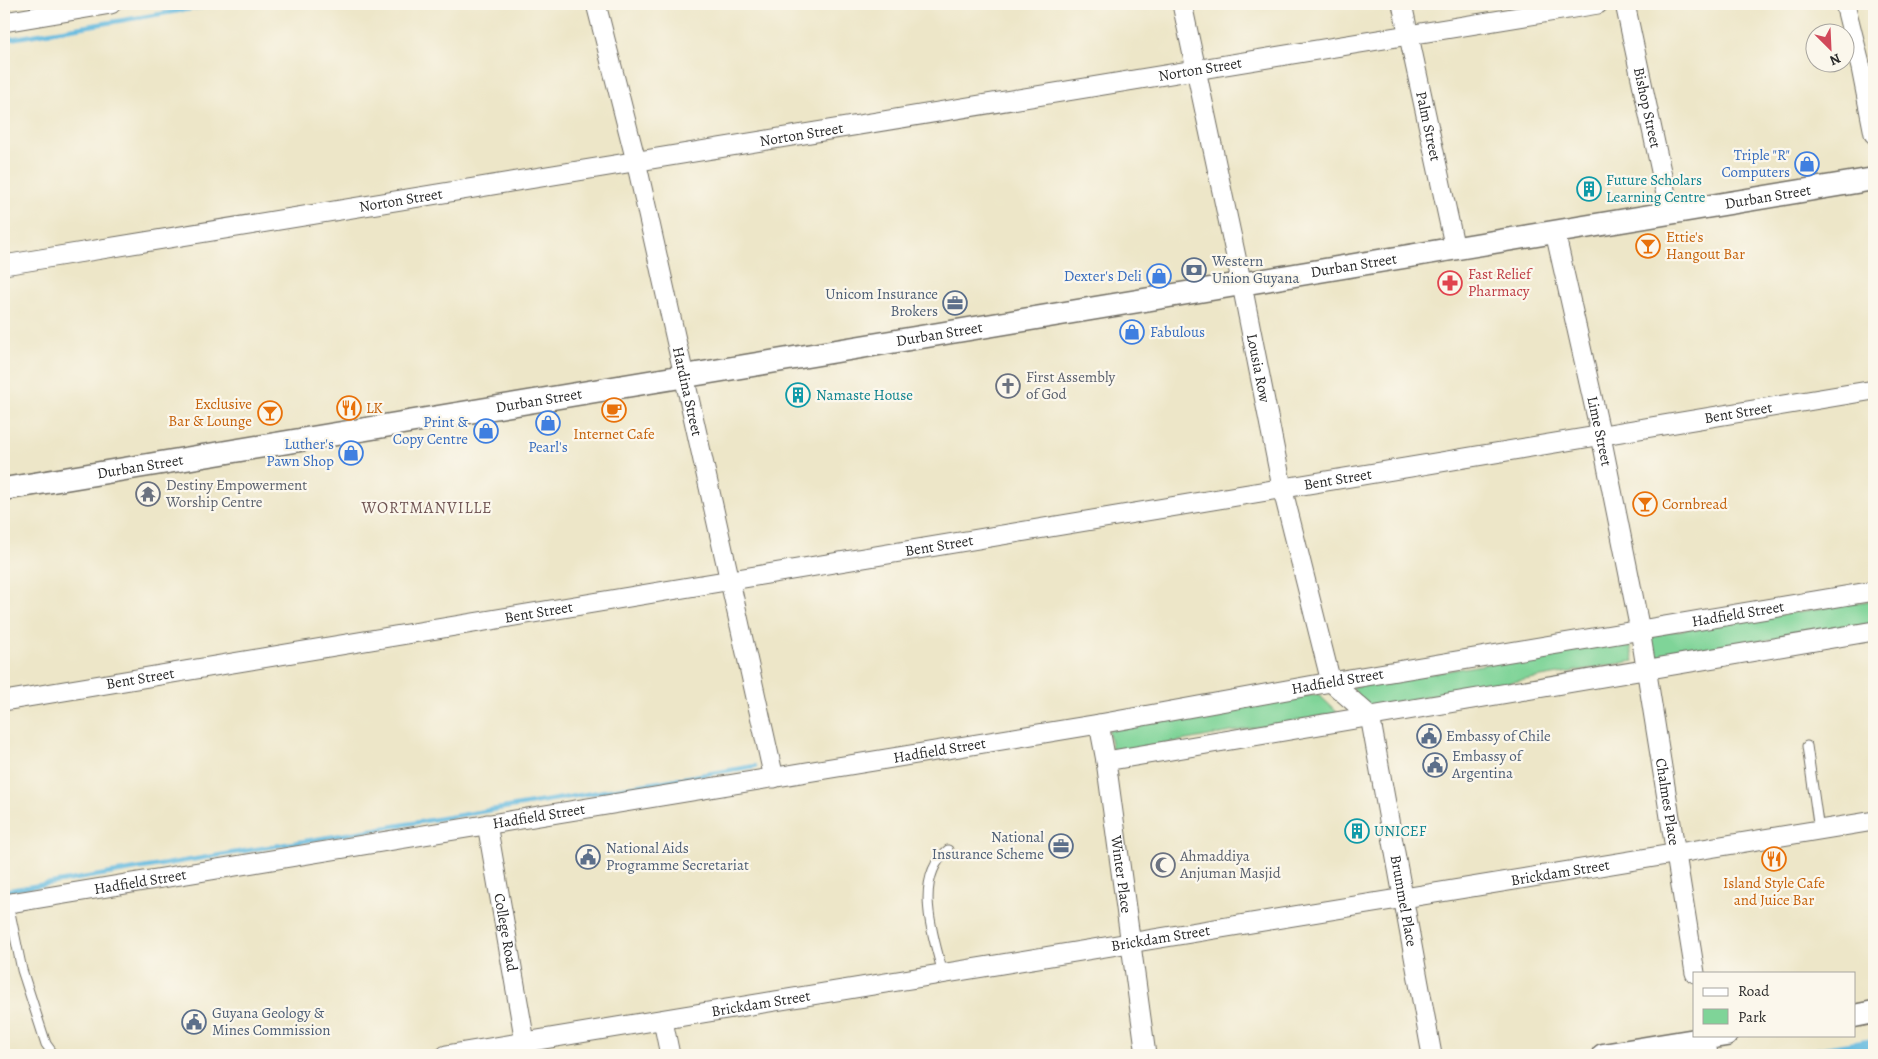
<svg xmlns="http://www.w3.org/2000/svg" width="1878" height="1059" font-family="Alegreya,serif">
<rect width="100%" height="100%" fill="#fbf7ec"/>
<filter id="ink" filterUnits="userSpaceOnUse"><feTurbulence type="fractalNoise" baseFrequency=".02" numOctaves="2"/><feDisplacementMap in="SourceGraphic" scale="10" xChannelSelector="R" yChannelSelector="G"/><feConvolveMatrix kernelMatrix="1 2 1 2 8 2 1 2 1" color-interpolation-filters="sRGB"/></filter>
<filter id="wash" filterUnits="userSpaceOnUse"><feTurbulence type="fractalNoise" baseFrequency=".0096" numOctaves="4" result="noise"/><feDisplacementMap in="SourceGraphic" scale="20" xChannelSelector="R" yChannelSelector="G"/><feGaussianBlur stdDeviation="1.12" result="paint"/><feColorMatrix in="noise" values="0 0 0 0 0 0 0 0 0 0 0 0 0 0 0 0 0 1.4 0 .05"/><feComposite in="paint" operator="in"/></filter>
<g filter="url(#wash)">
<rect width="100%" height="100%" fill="#ede6c8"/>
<path fill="#7fd498" stroke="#558062" d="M 1874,600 L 1874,623 L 1653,658 L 1650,635 Z
M 1629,640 L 1634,661 L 1367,707 L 1352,687 Z
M 1318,694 L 1338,713 L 1113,753 L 1108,730 Z"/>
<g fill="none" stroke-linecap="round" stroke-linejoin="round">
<path stroke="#62b9df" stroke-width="4.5" d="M 4,40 L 220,4
M 4,891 L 755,766"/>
<path stroke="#62b9df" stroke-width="16" d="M 1819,1055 L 1874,1046"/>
</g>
</g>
<g filter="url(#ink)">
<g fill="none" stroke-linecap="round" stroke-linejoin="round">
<g stroke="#6f6c62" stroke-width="11">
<path id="service" d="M 1807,746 L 1819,830
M 8,903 L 22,970 L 46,1044 L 54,1055
M 943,974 C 934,937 912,879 948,850"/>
</g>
<g stroke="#6f6c62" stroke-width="21">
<g id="minor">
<path id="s1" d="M 596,4 L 636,161 L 774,778"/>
<path id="s2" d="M 1182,4 L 1242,285 L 1282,487 L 1331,682 L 1370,716 L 1432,1055"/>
<path id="s3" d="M 1402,4 L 1455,249"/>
<path id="s4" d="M 1625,4 L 1670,213"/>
<path d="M 1845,4 L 1861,68 L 1874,134"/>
<path d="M 4,22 L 111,4"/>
<path id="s5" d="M 1555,232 L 1601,436 L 1640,630 L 1695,973"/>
<path id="s6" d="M 4,265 L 1598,4"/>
<path id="s7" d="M 4,701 L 1874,390"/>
<path id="s8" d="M 1099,724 L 1106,761 L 1146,1055"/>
<path d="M 1106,761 L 1874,631"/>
<path id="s9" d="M 487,824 L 525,1042"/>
<path id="s10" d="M 4,904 L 1099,724 L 1331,682 L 1874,591"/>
<path d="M 663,1021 L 670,1055"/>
<path d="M 1705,1035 L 1708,1055"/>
<path id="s11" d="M 446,1055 L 1874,821"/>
</g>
</g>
<g stroke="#6f6c62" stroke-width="25">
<g id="tertiary">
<path id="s12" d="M 4,489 L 1874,179"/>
<path d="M 1854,1016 L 1874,1012"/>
<path d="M 1603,1055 L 1726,1035"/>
</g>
</g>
<use href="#service" stroke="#fff" stroke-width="9"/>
<use href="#minor" stroke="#fff" stroke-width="19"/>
<use href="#tertiary" stroke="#fff" stroke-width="22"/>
</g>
</g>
<defs>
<g id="shop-ring" transform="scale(1.25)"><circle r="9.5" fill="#fbf7ec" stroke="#3f7fe0" stroke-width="1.5"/><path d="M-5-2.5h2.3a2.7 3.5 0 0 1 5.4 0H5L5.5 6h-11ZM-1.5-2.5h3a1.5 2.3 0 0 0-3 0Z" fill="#3f7fe0"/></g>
<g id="building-ring" transform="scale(1.25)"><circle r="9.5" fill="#fbf7ec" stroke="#0f9aa8" stroke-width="1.5"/><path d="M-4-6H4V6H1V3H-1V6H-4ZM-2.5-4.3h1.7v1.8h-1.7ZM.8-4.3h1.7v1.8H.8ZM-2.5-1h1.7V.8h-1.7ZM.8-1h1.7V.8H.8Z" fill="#0f9aa8"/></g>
<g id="bar-ring" transform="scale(1.25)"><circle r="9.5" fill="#fbf7ec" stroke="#e8710a" stroke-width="1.5"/><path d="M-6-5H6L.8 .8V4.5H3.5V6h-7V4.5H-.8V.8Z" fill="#e8710a"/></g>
<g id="bank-ring" transform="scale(1.25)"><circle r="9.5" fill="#fbf7ec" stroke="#5c6f8a" stroke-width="1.5"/><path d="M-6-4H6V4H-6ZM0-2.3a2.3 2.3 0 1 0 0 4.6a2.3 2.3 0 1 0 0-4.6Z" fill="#5c6f8a"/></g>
<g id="pharmacy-ring" transform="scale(1.25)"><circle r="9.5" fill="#fbf7ec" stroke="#e0444e" stroke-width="1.5"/><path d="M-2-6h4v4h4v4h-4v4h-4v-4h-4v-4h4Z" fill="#e0444e"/></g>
<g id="office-ring" transform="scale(1.25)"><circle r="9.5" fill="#fbf7ec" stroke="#5c6f8a" stroke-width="1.5"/><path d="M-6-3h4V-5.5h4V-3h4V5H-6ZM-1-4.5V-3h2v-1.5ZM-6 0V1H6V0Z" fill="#5c6f8a"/></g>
<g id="church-ring" transform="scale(1.25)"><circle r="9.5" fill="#fbf7ec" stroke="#6b7280" stroke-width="1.5"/><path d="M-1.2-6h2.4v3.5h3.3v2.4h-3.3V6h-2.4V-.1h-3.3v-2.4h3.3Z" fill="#6b7280"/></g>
<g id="restaurant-ring" transform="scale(1.25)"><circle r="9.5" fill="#fbf7ec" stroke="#e8710a" stroke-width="1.5"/><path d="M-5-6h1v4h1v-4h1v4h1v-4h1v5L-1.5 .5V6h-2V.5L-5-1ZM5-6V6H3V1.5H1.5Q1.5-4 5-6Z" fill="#e8710a"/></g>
<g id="cafe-ring" transform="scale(1.25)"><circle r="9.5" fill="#fbf7ec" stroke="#e8710a" stroke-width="1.5"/><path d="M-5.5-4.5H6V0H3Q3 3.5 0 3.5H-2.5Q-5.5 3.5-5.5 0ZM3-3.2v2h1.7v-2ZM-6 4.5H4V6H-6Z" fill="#e8710a"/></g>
<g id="temple-ring" transform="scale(1.25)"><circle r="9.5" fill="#fbf7ec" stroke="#6b7280" stroke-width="1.5"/><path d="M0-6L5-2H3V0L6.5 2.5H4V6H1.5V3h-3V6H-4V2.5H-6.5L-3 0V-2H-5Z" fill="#6b7280"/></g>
<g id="civic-ring" transform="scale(1.25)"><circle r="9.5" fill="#fbf7ec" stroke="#5c6f8a" stroke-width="1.5"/><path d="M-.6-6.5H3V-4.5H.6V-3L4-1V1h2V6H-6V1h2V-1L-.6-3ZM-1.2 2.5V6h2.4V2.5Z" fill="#5c6f8a"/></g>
<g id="mosque-ring" transform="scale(1.25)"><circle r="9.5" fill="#fbf7ec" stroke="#6b7280" stroke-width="1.5"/><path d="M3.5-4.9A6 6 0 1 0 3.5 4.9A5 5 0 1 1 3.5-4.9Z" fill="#6b7280"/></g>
</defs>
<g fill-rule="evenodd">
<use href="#shop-ring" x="1807" y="164"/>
<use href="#building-ring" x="1589" y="189"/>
<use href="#bar-ring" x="1648" y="246"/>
<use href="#bank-ring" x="1194" y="270"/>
<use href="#shop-ring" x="1159" y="276"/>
<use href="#pharmacy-ring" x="1450" y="283"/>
<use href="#office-ring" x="955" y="303"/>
<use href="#shop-ring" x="1132" y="332"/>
<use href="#church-ring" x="1008" y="386"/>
<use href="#building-ring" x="798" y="395"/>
<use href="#restaurant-ring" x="349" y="408"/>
<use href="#cafe-ring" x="614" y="410"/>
<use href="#bar-ring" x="270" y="413"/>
<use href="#shop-ring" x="548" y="423"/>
<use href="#shop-ring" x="486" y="431"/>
<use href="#shop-ring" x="351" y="453"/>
<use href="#temple-ring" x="148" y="494"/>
<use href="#bar-ring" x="1645" y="504"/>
<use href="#civic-ring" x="1429" y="736"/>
<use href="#civic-ring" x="1435" y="765"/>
<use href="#building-ring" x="1357" y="831"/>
<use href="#office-ring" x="1061" y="846"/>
<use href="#civic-ring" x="588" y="857"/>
<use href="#restaurant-ring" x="1774" y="859"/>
<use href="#mosque-ring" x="1163" y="865"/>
<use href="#civic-ring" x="194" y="1022"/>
</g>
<g text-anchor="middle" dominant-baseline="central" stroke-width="4.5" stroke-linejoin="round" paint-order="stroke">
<g font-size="15" fill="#2b2b2b" stroke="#fbf7ec">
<text stroke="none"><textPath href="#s6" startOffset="1212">Norton Street</textPath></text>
<text stroke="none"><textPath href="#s4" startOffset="106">Bishop Street</textPath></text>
<text stroke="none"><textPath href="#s3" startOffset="125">Palm Street</textPath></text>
<text stroke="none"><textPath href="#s6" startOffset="808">Norton Street</textPath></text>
<text stroke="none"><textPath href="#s12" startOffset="1788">Durban Street</textPath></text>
<text stroke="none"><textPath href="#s6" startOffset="402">Norton Street</textPath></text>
<text stroke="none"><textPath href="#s12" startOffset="1368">Durban Street</textPath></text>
<text stroke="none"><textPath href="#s12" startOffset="948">Durban Street</textPath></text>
<text stroke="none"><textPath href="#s2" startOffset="372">Lousia Row</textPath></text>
<text stroke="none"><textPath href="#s1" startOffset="398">Hardina Street</textPath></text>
<text stroke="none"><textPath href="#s12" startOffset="542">Durban Street</textPath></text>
<text stroke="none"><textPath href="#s7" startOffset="1758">Bent Street</textPath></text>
<text stroke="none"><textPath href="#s5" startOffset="204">Lime Street</textPath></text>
<text stroke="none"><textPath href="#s12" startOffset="138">Durban Street</textPath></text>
<text stroke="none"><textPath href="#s7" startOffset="1352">Bent Street</textPath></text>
<text stroke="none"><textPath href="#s7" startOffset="948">Bent Street</textPath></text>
<text stroke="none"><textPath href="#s7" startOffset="542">Bent Street</textPath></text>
<text stroke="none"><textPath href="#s10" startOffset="1758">Hadfield Street</textPath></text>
<text stroke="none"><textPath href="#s7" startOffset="138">Bent Street</textPath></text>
<text stroke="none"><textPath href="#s10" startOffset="1352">Hadfield Street</textPath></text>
<text stroke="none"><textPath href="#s10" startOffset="948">Hadfield Street</textPath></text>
<text stroke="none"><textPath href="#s5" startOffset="581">Chalmes Place</textPath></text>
<text stroke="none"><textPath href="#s10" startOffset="542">Hadfield Street</textPath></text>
<text stroke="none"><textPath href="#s11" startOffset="1129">Brickdam Street</textPath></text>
<text stroke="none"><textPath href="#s8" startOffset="152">Winter Place</textPath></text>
<text stroke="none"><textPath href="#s10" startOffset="138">Hadfield Street</textPath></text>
<text stroke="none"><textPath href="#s2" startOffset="934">Brummel Place</textPath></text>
<text stroke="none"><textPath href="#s9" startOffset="110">College Road</textPath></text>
<text stroke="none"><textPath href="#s11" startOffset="724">Brickdam Street</textPath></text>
<text stroke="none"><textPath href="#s11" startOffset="319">Brickdam Street</textPath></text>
</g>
<g font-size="15" fill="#366cbe" stroke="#fbf7ec" text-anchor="end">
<text x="1790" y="155">Triple "R"<tspan x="1790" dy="17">Computers</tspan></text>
<text x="1142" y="276">Dexter's Deli</text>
<text x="1150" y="332" text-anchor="start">Fabulous</text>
<text x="468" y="422">Print &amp;<tspan x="468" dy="17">Copy Centre</tspan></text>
<text x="334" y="444">Luther's<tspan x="334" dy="17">Pawn Shop</tspan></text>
<text x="548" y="447" text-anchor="middle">Pearl's</text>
</g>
<g font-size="15" fill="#0d838f" stroke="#fbf7ec" text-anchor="start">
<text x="1606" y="180">Future Scholars<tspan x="1606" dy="17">Learning Centre</tspan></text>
<text x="816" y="395">Namaste House</text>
<text x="1374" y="831">UNICEF</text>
</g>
<g font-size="15" fill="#c56008" stroke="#fbf7ec" text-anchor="start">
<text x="1666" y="237">Ettie's<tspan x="1666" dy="17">Hangout Bar</tspan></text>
<text x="252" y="404" text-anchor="end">Exclusive<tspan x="252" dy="17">Bar &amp; Lounge</tspan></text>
<text x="366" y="408">LK</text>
<text x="614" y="434" text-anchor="middle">Internet Cafe</text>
<text x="1662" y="504">Cornbread</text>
<text x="1774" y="883" text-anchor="middle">Island Style Cafe<tspan x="1774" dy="17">and Juice Bar</tspan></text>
</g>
<g font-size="15" fill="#4e5e75" stroke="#fbf7ec" text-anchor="start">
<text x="1212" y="261">Western<tspan x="1212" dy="17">Union Guyana</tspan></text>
<text x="938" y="294" text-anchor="end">Unicom Insurance<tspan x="938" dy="17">Brokers</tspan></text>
<text x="1446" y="736">Embassy of Chile</text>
<text x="1452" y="756">Embassy of<tspan x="1452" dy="17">Argentina</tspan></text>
<text x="1044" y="837" text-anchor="end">National<tspan x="1044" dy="17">Insurance Scheme</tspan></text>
<text x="606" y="848">National Aids<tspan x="606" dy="17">Programme Secretariat</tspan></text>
<text x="212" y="1013">Guyana Geology &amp;<tspan x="212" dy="17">Mines Commission</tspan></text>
</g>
<g font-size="15" fill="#be3a42" stroke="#fbf7ec" text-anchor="start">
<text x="1468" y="274">Fast Relief<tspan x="1468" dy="17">Pharmacy</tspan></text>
</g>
<g font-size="15" fill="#5b616d" stroke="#fbf7ec" text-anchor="start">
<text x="1026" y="377">First Assembly<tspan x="1026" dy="17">of God</tspan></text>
<text x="166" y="485">Destiny Empowerment<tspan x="166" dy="17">Worship Centre</tspan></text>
<text x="1180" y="856">Ahmaddiya<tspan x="1180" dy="17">Anjuman Masjid</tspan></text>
</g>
<g font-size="16" letter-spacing="1" fill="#705554" stroke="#fbf7ec">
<text x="427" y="508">WORTMANVILLE</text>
</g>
</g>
<rect width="1878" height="1059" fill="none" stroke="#fbf7ec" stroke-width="20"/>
<rect x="1693" y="972" width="162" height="65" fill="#fbf7ec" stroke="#a8a59f"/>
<rect x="1703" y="988" width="25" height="8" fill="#ffffff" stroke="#a8a59f"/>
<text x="1738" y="996" font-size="15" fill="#2b2b2b">Road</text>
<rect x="1703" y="1009" width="25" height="15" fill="#7fd498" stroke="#a8a59f"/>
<text x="1738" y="1022" font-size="15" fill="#2b2b2b">Park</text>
<g transform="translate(1830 48) rotate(156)"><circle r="24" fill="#fbf7ec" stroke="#a8a59f"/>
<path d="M0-4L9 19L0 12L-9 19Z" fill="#d1495b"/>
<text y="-8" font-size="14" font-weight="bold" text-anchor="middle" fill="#2b2b2b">N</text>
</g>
</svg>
